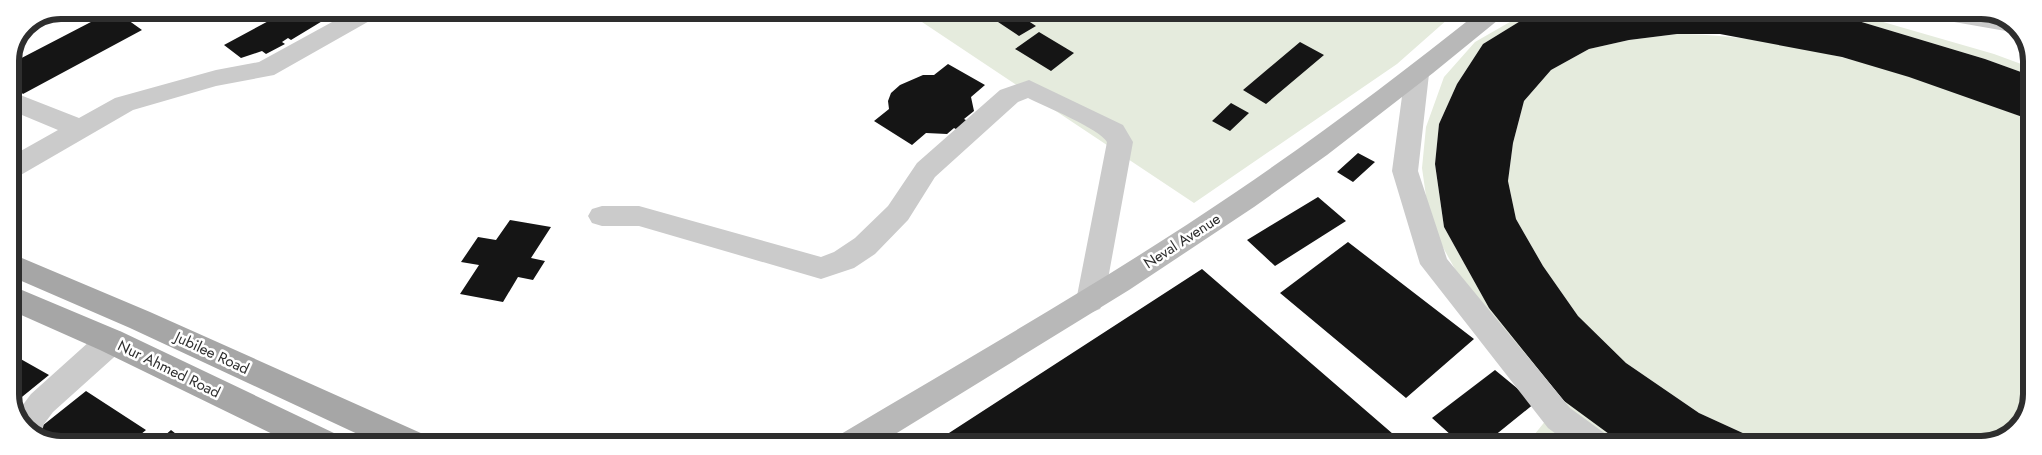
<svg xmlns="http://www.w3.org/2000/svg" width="2042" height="455" font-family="Jost,sans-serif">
<rect width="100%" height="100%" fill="#fff"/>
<path fill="#e5ebdd" d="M 927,10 L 1457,11 L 1397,64 L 1194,203 L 916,18 Z
M 1529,11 L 1554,11 L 1522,20 L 1483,44 L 1457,84 L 1439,124 L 1435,164 L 1444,227 L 1489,308 L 1564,401 L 1624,445 L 1526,445 L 1559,404 L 1481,316 L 1430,224 L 1422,168 L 1426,127 L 1444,77 L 1475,42 Z
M 1816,11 L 1845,11 L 1994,54 L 2032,68 L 2032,76 L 1985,59 L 1835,14 Z
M 1677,34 C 1799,35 1918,77 2031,120 L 2031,405 L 2015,433 L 1982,445 L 1769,445 L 1699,413 L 1626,363 L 1578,316 L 1543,266 L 1516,219 L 1508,181 L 1513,143 L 1524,101 L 1551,70 L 1589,49 L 1629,40 Z"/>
<path fill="#151515" d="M 114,10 L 142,30 L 23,94 L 10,82 L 10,64 Z
M 289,10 L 341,10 L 327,15 L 329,17 L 291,40 L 288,38 L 282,42 L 285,44 L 266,54 L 262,51 L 241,58 L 224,45 Z
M 435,10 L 455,10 L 444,17 Z
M 1004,11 L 1013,11 L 1036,26 L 1019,36 L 992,18 Z
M 1554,11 L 1816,11 L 1835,14 L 1985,59 L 2032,76 L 2031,120 L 1909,77 L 1842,57 L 1720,34 L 1677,34 L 1629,40 L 1589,49 L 1551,70 L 1524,101 L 1513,143 L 1508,181 L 1516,219 L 1543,266 L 1578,316 L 1626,363 L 1699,413 L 1769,445 L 1624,445 L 1564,401 L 1489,308 L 1444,227 L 1435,164 L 1439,124 L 1457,84 L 1483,44 L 1522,20 Z
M 25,25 L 34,28 L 20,37 L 21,33 Z
M 1039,32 L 1074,53 L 1051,71 L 1015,49 Z
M 1300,42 L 1324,55 L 1266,104 L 1243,90 Z
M 948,64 L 985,85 L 971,97 L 974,111 L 964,119 L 975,125 L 965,134 L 954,128 L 947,134 L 926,133 L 912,145 L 874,121 L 889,109 L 888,101 L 891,93 L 900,85 L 923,75 L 934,75 Z
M 1231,103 L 1249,113 L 1230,131 L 1212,121 Z
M 1358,153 L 1375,162 L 1353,182 L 1337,172 Z
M 1318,197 L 1346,221 L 1275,266 L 1247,240 Z
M 510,220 L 551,227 L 531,258 L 545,261 L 533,280 L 518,277 L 503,302 L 460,294 L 479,265 L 461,262 L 478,237 L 496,240 Z
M 1348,242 L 1474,339 L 1406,398 L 1280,293 Z
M 1202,269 L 1393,434 L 1391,445 L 932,444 Z
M 10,353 L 49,375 L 12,405 L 10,401 Z
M 1495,370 L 1535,403 L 1483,445 L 1462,445 L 1432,418 Z
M 86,391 L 146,430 L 129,444 L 58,444 L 37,430 Z
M 171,430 L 189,444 L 155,444 Z"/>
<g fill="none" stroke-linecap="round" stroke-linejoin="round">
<path fill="#cbcbcb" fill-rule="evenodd" d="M 1908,11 L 1934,11 L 2019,27 L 2023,34 L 1914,15 Z"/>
<path fill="#cbcbcb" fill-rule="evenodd" d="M 354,10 L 383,10 L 380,15 L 274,75 L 216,86 L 133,110 L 19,176 L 10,179 L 10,157 L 58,130 L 10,110 L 10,91 L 79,118 L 115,98 L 216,70 L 259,62 Z
M 1417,66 L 1426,68 L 1429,74 L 1418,171 L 1447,259 L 1570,408 L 1607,435 L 1612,445 L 1571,445 L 1548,428 L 1420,264 L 1392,171 L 1405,74 L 1408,68 Z
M 1029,80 L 1123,125 L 1133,142 L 1104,301 L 1100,309 L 1090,313 L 1080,309 L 1076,301 L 1107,142 C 1100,129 1044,106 1028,98 L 1018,102 L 935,177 L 908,220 L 875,254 L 854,268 L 821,279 L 639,226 L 602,226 L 592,223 L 588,216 L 592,209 L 602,206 L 639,206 L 821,257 L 834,252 L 855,238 L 888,206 L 917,163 L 1000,90 Z
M 111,329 L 122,332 L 126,341 L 122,350 L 53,412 L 44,424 L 40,438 L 23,428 L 16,414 L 31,394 L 100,332 Z"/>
<path fill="#b8b8b8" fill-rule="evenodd" d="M 1480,11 L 1507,11 L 1503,16 L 1433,73 L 1327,155 L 1254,207 L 1129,290 L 879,444 L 836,444 L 841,434 C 973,355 1108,279 1236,192 C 1320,135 1401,74 1480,11 Z"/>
<path fill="#a6a6a6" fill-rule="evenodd" d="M 10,253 L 150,312 L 423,434 L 428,444 L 379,444 L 130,328 L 10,276 Z
M 10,285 L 122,332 L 336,434 L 341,444 L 293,444 L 100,350 L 10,310 Z"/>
</g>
<g text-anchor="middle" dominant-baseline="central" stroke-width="5" stroke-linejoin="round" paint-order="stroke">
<g font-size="15" fill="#2e2e2e" stroke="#fff">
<text transform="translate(1182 241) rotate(-33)">Neval Avenue</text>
<text transform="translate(212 353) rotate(25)">Jubilee Road</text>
<text transform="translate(169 369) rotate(26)">Nur Ahmed Road</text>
</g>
</g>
<path d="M0 0H2042V455H0ZM61 19H1981A42 42 0 0 1 2023 61V394A42 42 0 0 1 1981 436H61A42 42 0 0 1 19 394V61A42 42 0 0 1 61 19Z" fill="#fff" fill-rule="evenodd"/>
<path fill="none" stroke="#2e2e2e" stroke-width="6" d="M61 19H1981A42 42 0 0 1 2023 61V394A42 42 0 0 1 1981 436H61A42 42 0 0 1 19 394V61A42 42 0 0 1 61 19Z"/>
</svg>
